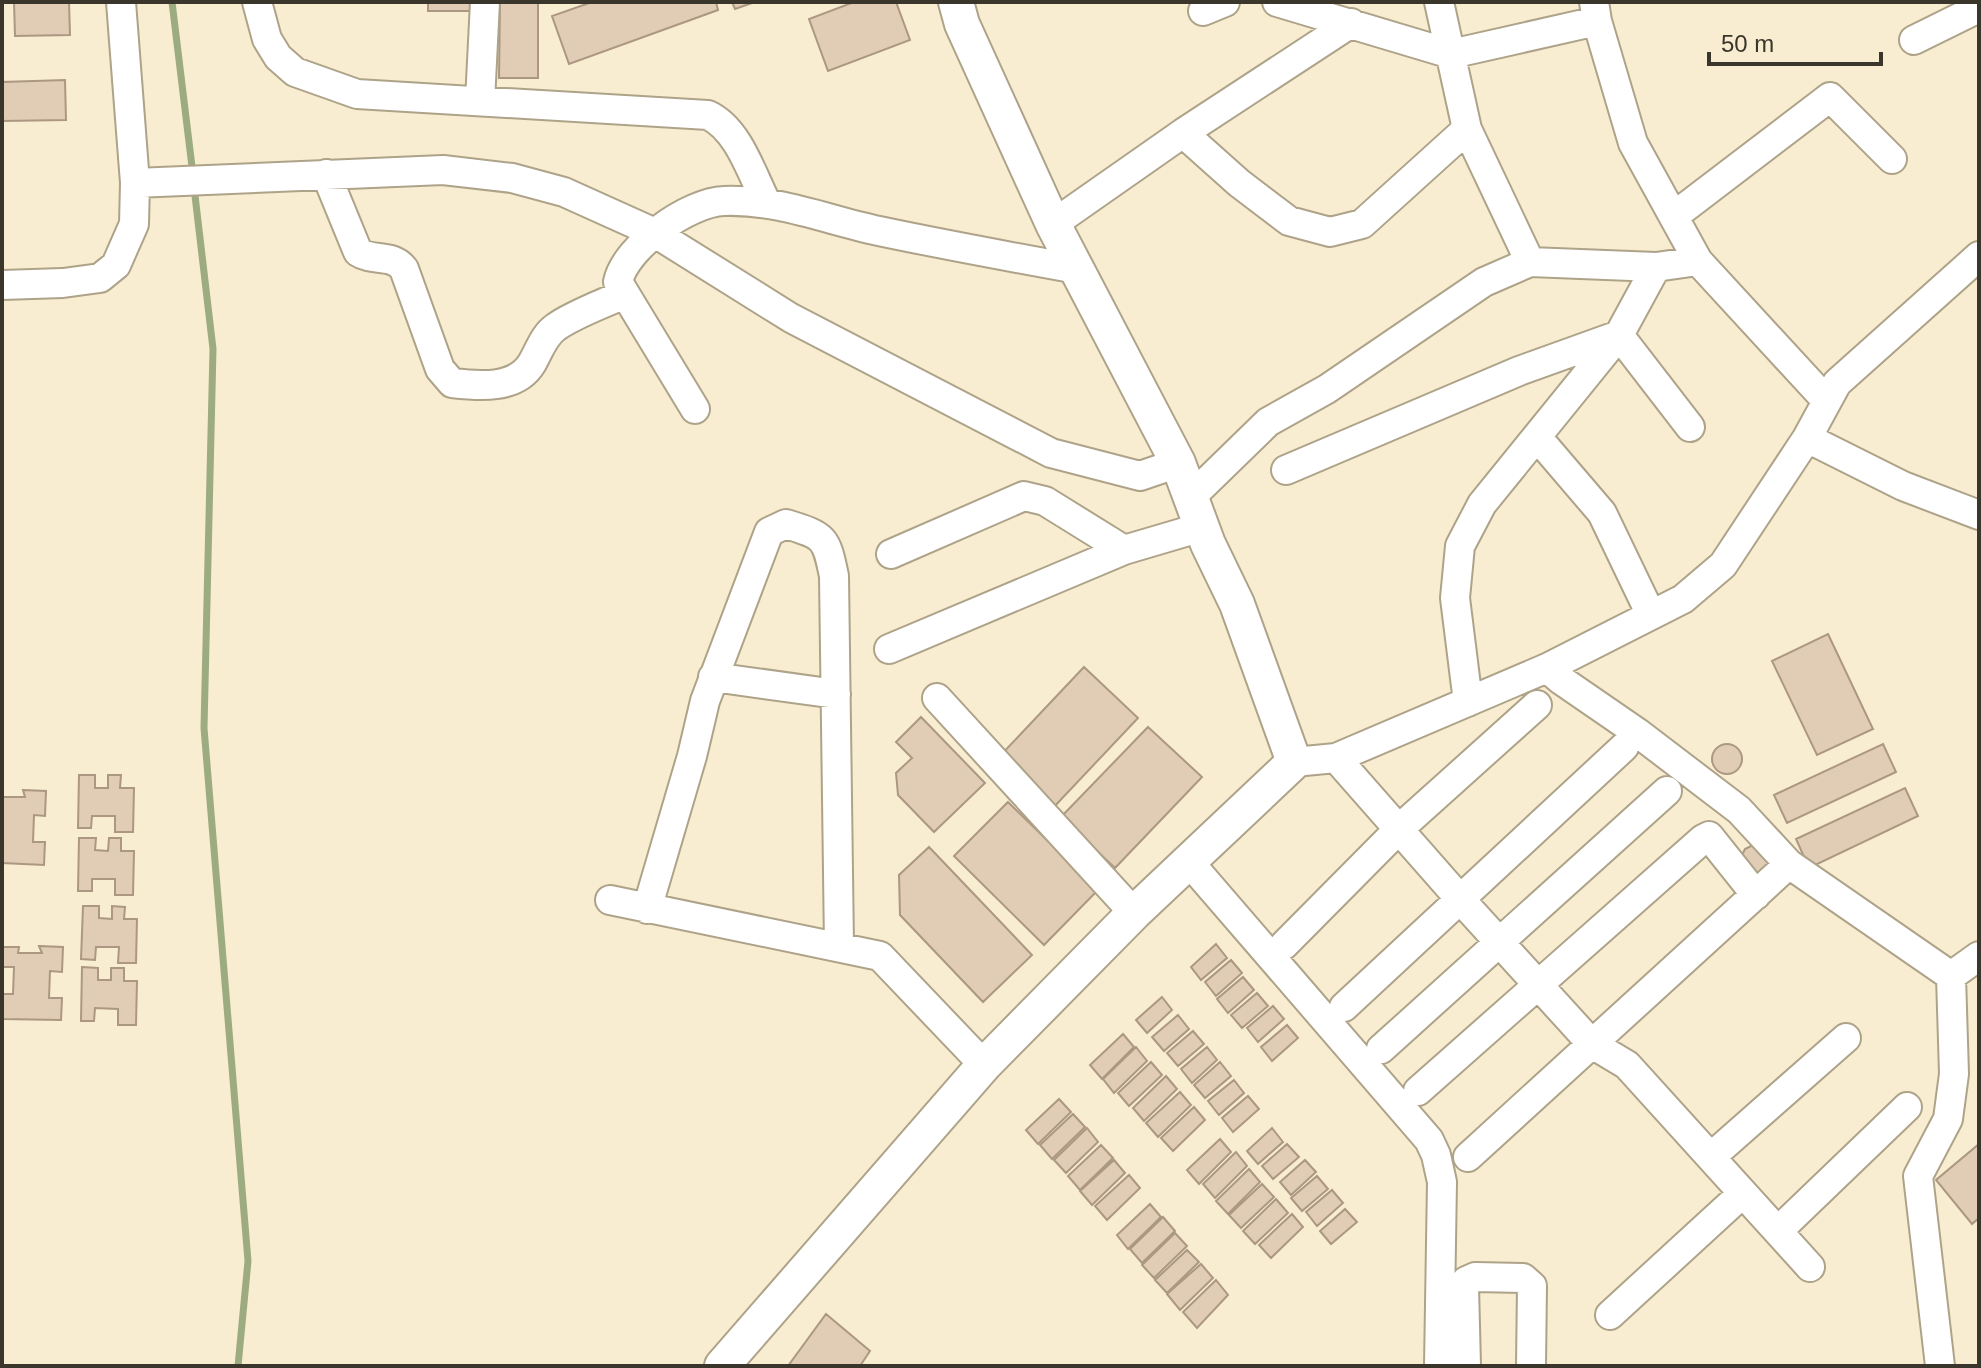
<svg xmlns="http://www.w3.org/2000/svg" width="1981" height="1368" font-family="Arial,sans-serif">
<rect width="100%" height="100%" fill="#f8edd1"/>
<g fill="none" stroke-linecap="round" stroke-linejoin="round">
<path stroke="#9dab81" stroke-width="7" d="M 172,2 L 193,175
M 194,187 L 213,349 L 204,728 L 248,1261 L 238,1366"/>
</g>
<path fill="#e1ccb5" stroke="#ac9882" stroke-width="2" d="M 14,2 L 69,2 L 70,35 L 15,36 Z
M 428,2 L 470,2 L 470,11 L 428,11 Z
M 500,2 L 538,2 L 538,78 L 499,78 Z
M 592,2 L 716,2 L 718,10 L 569,64 L 552,16 Z
M 732,2 L 755,2 L 735,9 Z
M 854,2 L 896,2 L 910,40 L 828,71 L 809,19 Z
M 65,80 L 66,120 L 2,121 L 2,82 Z
M 1828,634 L 1873,729 L 1817,755 L 1772,661 Z
M 1084,667 L 1138,718 L 1052,809 L 998,758 Z
M 921,717 L 985,783 L 934,832 L 898,795 L 896,773 L 912,758 L 896,742 Z
M 1148,727 L 1202,777 L 1115,868 L 1061,817 Z
M 1883,744 L 1896,772 L 1787,823 L 1774,795 Z
M1712 759a15 15 0 1 1 30 0a15 15 0 1 1-30 0Z
M 79,775 L 95,775 L 95,788 L 108,788 L 108,775 L 121,775 L 120,788 L 134,788 L 133,832 L 115,832 L 115,816 L 92,816 L 91,828 L 78,828 Z
M 1905,788 L 1918,816 L 1809,868 L 1796,839 Z
M 23,790 L 46,791 L 45,816 L 34,815 L 33,842 L 45,842 L 44,865 L 2,863 L 2,797 L 25,797 Z
M 1008,802 L 1098,890 L 1044,945 L 954,856 Z
M 79,838 L 96,838 L 95,850 L 108,851 L 109,838 L 121,838 L 121,851 L 134,851 L 133,895 L 115,895 L 115,879 L 92,879 L 92,891 L 78,891 Z
M 1755,844 L 1774,866 L 1750,878 L 1740,859 L 1745,849 Z
M 929,847 L 1032,955 L 983,1002 L 900,915 L 899,875 Z
M 83,906 L 99,906 L 99,918 L 112,919 L 112,906 L 125,907 L 124,919 L 137,919 L 136,963 L 118,963 L 119,947 L 96,947 L 95,960 L 81,959 Z
M 1216,944 L 1227,958 L 1201,980 L 1191,967 Z
M 39,946 L 63,947 L 62,972 L 50,971 L 49,998 L 62,998 L 61,1020 L 2,1019 L 2,994 L 13,994 L 14,967 L 2,967 L 2,947 L 19,947 L 18,953 L 42,953 Z
M 1231,960 L 1242,973 L 1216,996 L 1205,982 Z
M 82,967 L 98,968 L 98,980 L 111,980 L 111,968 L 124,968 L 124,981 L 137,981 L 136,1025 L 118,1025 L 118,1009 L 95,1008 L 94,1021 L 81,1021 Z
M 1243,977 L 1254,990 L 1228,1013 L 1217,999 Z
M 1257,993 L 1268,1006 L 1242,1028 L 1231,1015 Z
M 1162,997 L 1172,1010 L 1147,1033 L 1136,1020 Z
M 1273,1006 L 1284,1019 L 1258,1042 L 1247,1028 Z
M 1178,1015 L 1189,1029 L 1164,1051 L 1152,1037 Z
M 1287,1025 L 1298,1038 L 1272,1061 L 1261,1047 Z
M 1193,1031 L 1204,1044 L 1178,1066 L 1167,1053 Z
M 1123,1034 L 1134,1047 L 1102,1079 L 1090,1065 Z
M 1136,1047 L 1147,1061 L 1114,1093 L 1103,1079 Z
M 1207,1047 L 1217,1060 L 1192,1083 L 1181,1069 Z
M 1151,1062 L 1162,1075 L 1129,1106 L 1118,1093 Z
M 1220,1062 L 1231,1076 L 1205,1098 L 1194,1085 Z
M 1166,1076 L 1177,1089 L 1144,1121 L 1133,1108 Z
M 1234,1080 L 1244,1093 L 1219,1115 L 1208,1101 Z
M 1180,1092 L 1191,1105 L 1158,1137 L 1146,1123 Z
M 1248,1096 L 1259,1109 L 1233,1132 L 1222,1118 Z
M 1059,1099 L 1071,1112 L 1038,1144 L 1026,1130 Z
M 1194,1107 L 1205,1120 L 1173,1151 L 1161,1138 Z
M 1073,1114 L 1085,1127 L 1052,1159 L 1040,1145 Z
M 1087,1128 L 1098,1142 L 1066,1173 L 1054,1160 Z
M 1272,1128 L 1283,1142 L 1258,1164 L 1247,1151 Z
M 1220,1139 L 1231,1152 L 1199,1184 L 1187,1170 Z
M 1287,1144 L 1299,1157 L 1273,1179 L 1262,1166 Z
M 1979,1144 L 1979,1218 L 1972,1224 L 1936,1180 Z
M 1101,1145 L 1113,1158 L 1080,1190 L 1068,1176 Z
M 1236,1152 L 1247,1166 L 1215,1198 L 1203,1184 Z
M 1114,1160 L 1125,1173 L 1092,1205 L 1080,1191 Z
M 1305,1160 L 1316,1172 L 1291,1195 L 1280,1182 Z
M 1249,1169 L 1260,1182 L 1228,1214 L 1216,1201 Z
M 1129,1175 L 1140,1188 L 1107,1220 L 1095,1206 Z
M 1317,1176 L 1328,1189 L 1302,1211 L 1291,1198 Z
M 1262,1184 L 1274,1197 L 1241,1228 L 1229,1215 Z
M 1332,1190 L 1343,1203 L 1317,1226 L 1306,1212 Z
M 1276,1199 L 1288,1213 L 1255,1244 L 1243,1231 Z
M 1150,1204 L 1161,1217 L 1128,1249 L 1117,1235 Z
M 1345,1209 L 1357,1222 L 1331,1244 L 1320,1231 Z
M 1292,1214 L 1303,1227 L 1271,1258 L 1259,1245 Z
M 1163,1217 L 1175,1231 L 1142,1263 L 1130,1249 Z
M 1175,1233 L 1187,1246 L 1154,1278 L 1142,1265 Z
M 1187,1250 L 1199,1262 L 1167,1293 L 1155,1280 Z
M 1201,1264 L 1213,1278 L 1180,1310 L 1167,1294 Z
M 1216,1280 L 1228,1295 L 1197,1328 L 1183,1312 Z
M 826,1314 L 870,1351 L 860,1366 L 788,1366 Z"/>
<g fill="none" stroke-linecap="round" stroke-linejoin="round">
<g stroke="#aea389" stroke-width="32">
<path id="minor" d="M 257,2 L 267,39 L 278,57 L 295,72 L 357,94 L 708,115 C 738,129 751,172 766,202
M 1277,2 L 1451,54 L 1597,21
M 1439,2 L 1467,129 L 1530,262
M 1594,2 L 1597,21 L 1633,143 L 1698,261 L 1826,400
M 1203,11 L 1225,2
M 1914,40 L 1979,8
M 480,101 L 485,2
M 1183,133 L 1239,183 L 1289,221 L 1330,232 L 1362,224 L 1467,129
M 326,174 L 358,252 C 373,262 392,253 404,269 L 440,369 L 452,383 C 478,386 516,390 532,363 C 539,351 544,335 556,327 C 574,314 603,304 624,294
M 135,183 L 443,170 L 512,178 L 564,192 L 655,233 L 791,318 L 1051,453 L 1140,476 L 1178,463
M 1674,216 L 1830,97 L 1892,159
M 1053,224 L 1183,133 L 1351,23
M 2,285 L 63,283 L 100,278 L 116,265 L 134,224 L 135,183 L 121,2
M 695,409 L 618,282 C 625,247 689,202 724,201 C 778,199 827,220 879,231 C 945,245 1011,257 1077,269
M 1537,437 L 1602,513 L 1651,615
M 1807,438 L 1903,486 L 1979,515
M 1286,470 L 1519,371 L 1619,335 L 1690,427
M 1191,497 L 1268,422 L 1327,389 L 1484,282 L 1530,262 L 1656,267 L 1698,261
M 891,554 L 1024,496 L 1045,501 L 1124,550
M 889,649 L 1124,550 L 1202,527
M 1547,668 L 1561,680 L 1638,733 L 1739,810 L 1789,864 L 1951,976 L 1979,956
M 713,677 L 836,694
M 937,698 L 1134,913
M 1468,702 L 1455,598 L 1460,546 L 1482,504 L 1619,335 L 1656,267
M 1336,758 L 1460,899 L 1592,1044 L 1627,1065 L 1810,1267
M 1294,762 L 1336,758 L 1547,668 L 1683,599 L 1723,565 L 1807,438 L 1837,383 L 1979,256
M 1189,862 L 1429,1140 L 1436,1155 L 1442,1182 L 1439,1366
M 610,900 L 880,956 L 984,1065
M 647,909 L 692,756 L 705,701 L 769,532 L 786,524 C 825,536 826,537 834,576 L 839,946
M 1284,945 L 1399,829 L 1537,705
M 1344,1007 L 1624,747
M 1381,1049 L 1667,791
M 1418,1091 L 1703,839 L 1709,836 L 1756,895
M 1468,1157 L 1789,864
M 1711,1157 L 1846,1038
M 1778,1231 L 1907,1107
M 1610,1315 L 1743,1193
M 1466,1366 L 1464,1286 L 1466,1281 L 1475,1277 L 1523,1278 L 1532,1286 L 1531,1366
M 1940,1366 L 1918,1176 L 1948,1119 L 1954,1074 L 1951,976"/>
</g>
<g stroke="#aea389" stroke-width="38">
<path id="tertiary" d="M 722,1366 L 984,1065 L 1134,913 L 1294,762 L 1237,604 L 1208,544 L 1178,463 L 1053,224 L 962,24 L 956,2"/>
</g>
<use href="#minor" stroke="#fff" stroke-width="28"/>
<use href="#tertiary" stroke="#fff" stroke-width="34"/>
</g>
<rect width="1981" height="1368" fill="none" stroke="#3b362c" stroke-width="8"/>
<path d="M1709 52v12h172v-12" fill="none" stroke="#3b362c" stroke-width="4"/>
<text x="1721" y="52" font-size="24" fill="#3b362c" stroke="#f8edd1" stroke-width="6" paint-order="stroke">50 m</text>
</svg>
